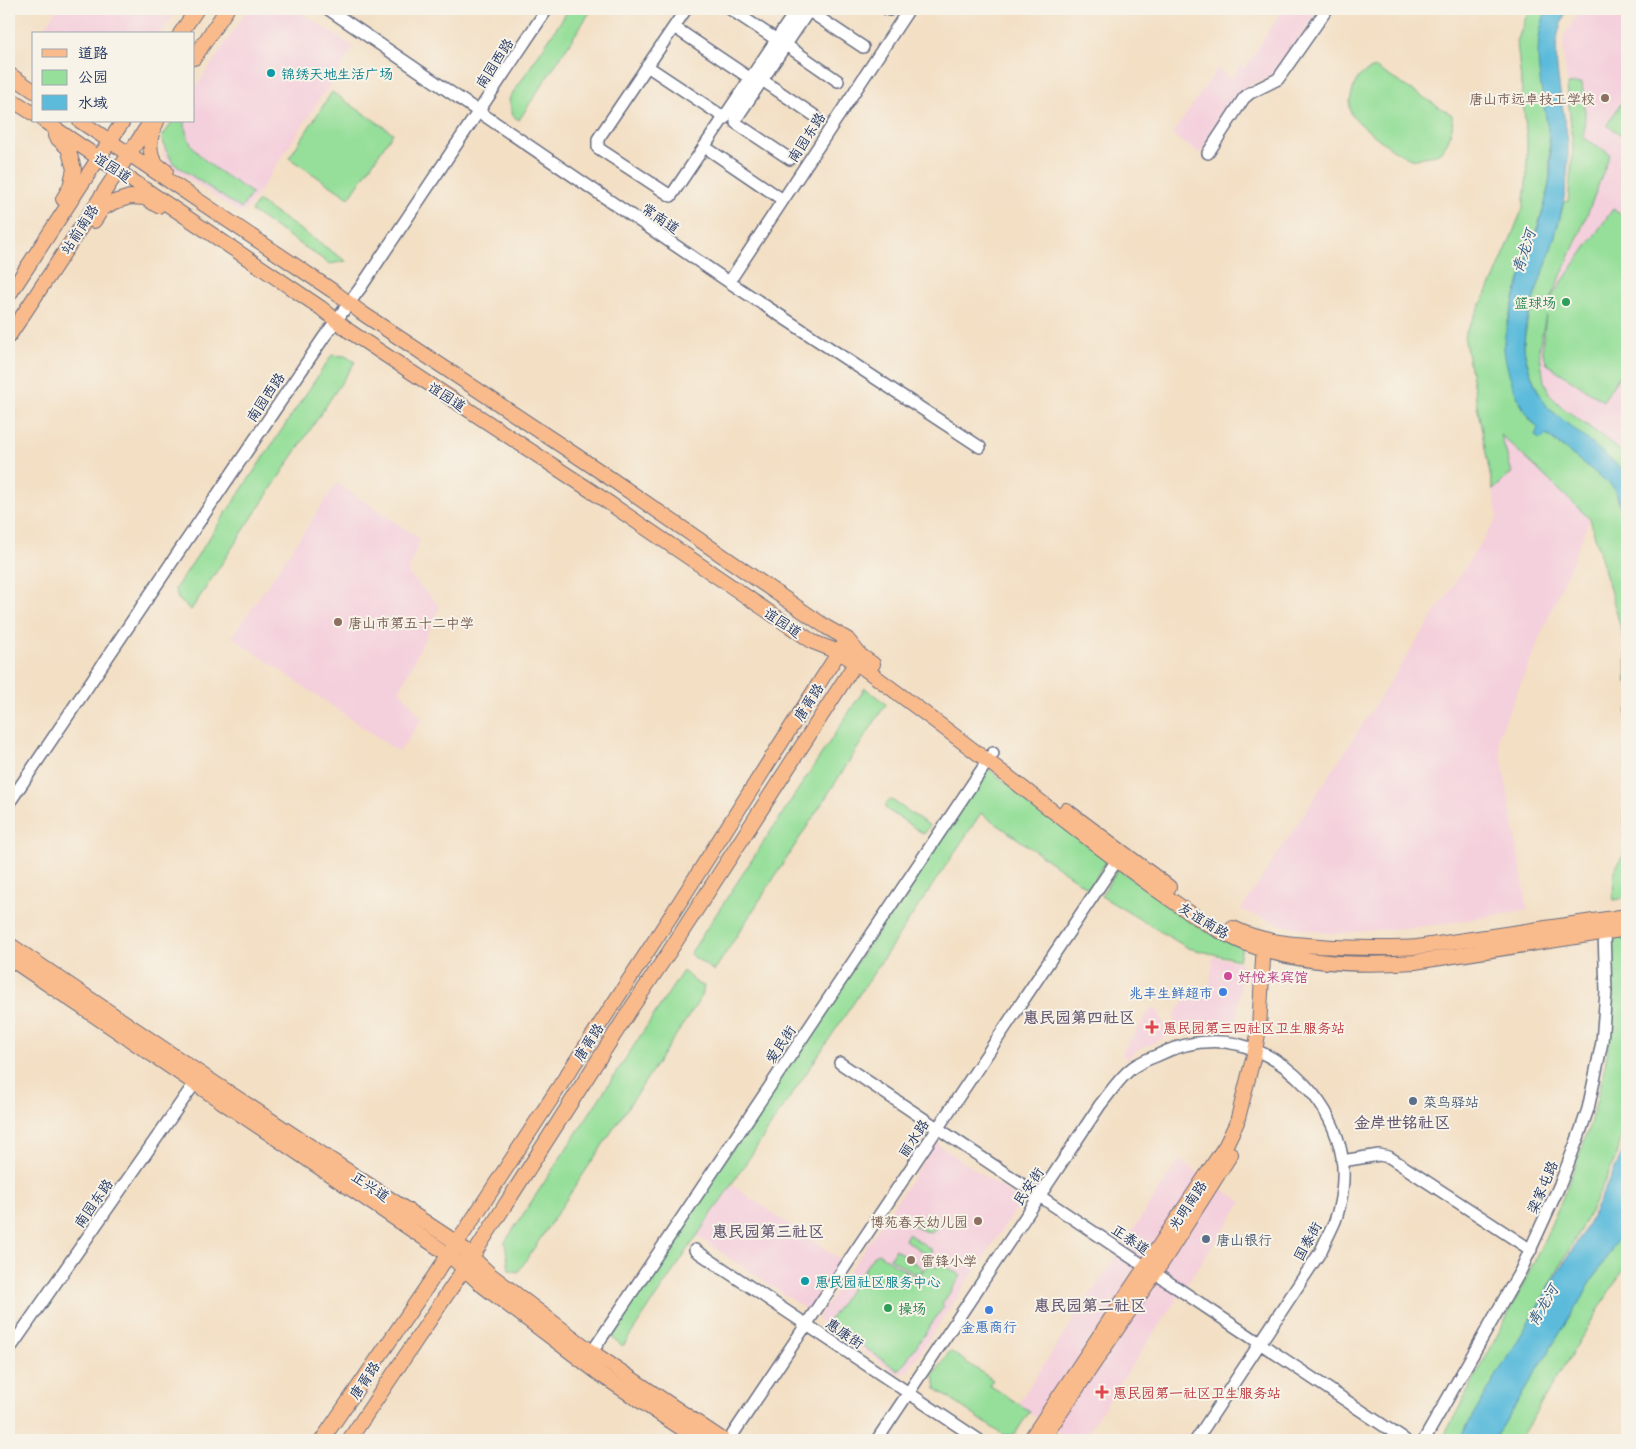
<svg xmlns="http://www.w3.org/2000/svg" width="1636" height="1449" font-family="Mali,'LXGW WenKai TC',sans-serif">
<rect width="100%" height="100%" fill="#f7f3e8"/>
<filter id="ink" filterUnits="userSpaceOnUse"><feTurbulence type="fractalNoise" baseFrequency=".02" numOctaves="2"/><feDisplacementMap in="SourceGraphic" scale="10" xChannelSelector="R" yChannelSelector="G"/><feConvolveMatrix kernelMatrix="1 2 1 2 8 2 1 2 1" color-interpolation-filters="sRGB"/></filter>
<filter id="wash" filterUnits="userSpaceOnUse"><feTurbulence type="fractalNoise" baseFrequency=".0096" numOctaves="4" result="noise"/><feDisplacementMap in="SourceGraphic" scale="20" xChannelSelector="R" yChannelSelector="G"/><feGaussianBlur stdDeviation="1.12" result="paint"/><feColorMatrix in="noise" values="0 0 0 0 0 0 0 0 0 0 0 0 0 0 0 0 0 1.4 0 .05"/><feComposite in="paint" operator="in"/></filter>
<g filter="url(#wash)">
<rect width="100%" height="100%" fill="#f3dfc4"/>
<path fill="#f4cfdc" d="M 57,9 L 178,9 L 161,34 L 40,34 Z
M 248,9 L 295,9 L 354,47 L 249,207 L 241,214 L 169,166 L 163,155 L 162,137 L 173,121 L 194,121 L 194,90 Z
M 1283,9 L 1320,9 L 1275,74 L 1247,86 L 1200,154 L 1172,135 L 1217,69 L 1231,78 L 1240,65 L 1245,68 Z
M 1581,9 L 1627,9 L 1627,457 L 1611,443 L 1563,408 L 1554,399 L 1544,381 L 1539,349 L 1548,304 L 1565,270 L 1583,227 L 1610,155 L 1584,138 L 1585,112 L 1582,83 L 1567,84 L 1563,50 L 1564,35 Z
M 1501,434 L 1590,519 L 1498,737 L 1528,910 L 1435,925 L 1333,934 L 1282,925 L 1241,910 L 1498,517 L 1493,490 L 1512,473 Z
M 337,483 L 420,539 L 408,573 L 440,607 L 400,690 L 422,719 L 399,752 L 232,637 Z
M 1213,956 L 1242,963 L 1237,1018 L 1234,1026 L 1225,1030 L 1179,1032 L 1173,1017 L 1194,985 L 1204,992 L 1210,984 Z
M 1152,1007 L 1159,1012 L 1169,1036 L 1135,1051 L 1128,1059 L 1121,1054 Z
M 936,1143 L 1015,1197 L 1017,1208 L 907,1372 L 898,1374 L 817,1319 Z
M 1179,1160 L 1242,1202 L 1082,1440 L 1069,1440 L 1018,1404 Z
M 732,1185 L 843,1261 L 810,1312 L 697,1236 Z"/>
<path fill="#96df9a" stroke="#58877c" d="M 569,9 L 592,9 L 519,120 L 513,116 L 509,99 Z
M 1529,9 L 1547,9 L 1540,32 L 1539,45 L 1539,67 L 1549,132 L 1550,175 L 1547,198 L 1520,279 L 1507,325 L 1514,388 L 1520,403 L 1530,420 L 1546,435 L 1611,484 L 1616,491 L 1627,539 L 1627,683 L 1626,646 L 1590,519 L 1501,435 L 1512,473 L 1493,490 L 1464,336 L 1493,281 L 1523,208 L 1527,175 L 1527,139 L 1517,42 Z
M 1376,68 L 1452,115 C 1454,127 1450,141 1441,151 C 1437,155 1429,156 1423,157 C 1420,158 1415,160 1412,159 C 1400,157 1356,123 1351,113 C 1348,105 1351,97 1353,90 C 1356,77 1364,71 1376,68 Z
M 1582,83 L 1585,112 L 1584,138 L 1610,154 C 1592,203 1573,252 1550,299 L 1613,209 L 1627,219 L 1627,364 L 1603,401 L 1547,364 L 1542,350 L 1546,315 L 1539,349 L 1544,381 L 1549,392 L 1554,399 L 1563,408 L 1611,443 L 1627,457 L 1627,473 L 1547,407 C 1538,394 1523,359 1524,342 C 1525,331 1528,320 1531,308 C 1541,272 1556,238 1564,201 L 1568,202 L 1573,148 L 1567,84 Z
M 332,92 L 393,133 L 349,198 L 289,158 Z
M 1627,94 L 1627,130 L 1623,136 L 1607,125 Z
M 173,121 L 185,121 C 183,155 228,176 252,193 L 241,209 L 173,163 L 165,148 L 162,137 Z
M 258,201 L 346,261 L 330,264 L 251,211 Z
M 332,355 L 345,356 L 355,362 L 191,610 L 178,599 L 175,589 Z
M 865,688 L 886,704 L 714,971 L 690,954 Z
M 1627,709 L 1627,898 L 1613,900 L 1614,871 L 1624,854 Z
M 987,768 L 1107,860 L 1089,889 L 981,813 L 623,1346 L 610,1336 L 617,1321 Z
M 890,800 L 893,801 L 930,826 L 924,834 L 886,809 L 885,805 Z
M 1118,869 L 1203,930 L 1217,937 L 1242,947 L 1239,960 L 1188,948 L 1101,896 Z
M 1627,936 L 1627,1113 L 1617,1155 L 1591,1210 L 1465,1440 L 1442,1440 C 1483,1362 1526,1285 1560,1204 C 1581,1154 1599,1103 1608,1049 C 1613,1013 1611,976 1609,939 Z
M 683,971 L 698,984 L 704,986 L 702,996 L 518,1272 L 509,1270 L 505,1242 Z
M 916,1214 L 936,1228 L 932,1232 L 924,1231 L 910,1223 Z
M 1627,1220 L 1627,1263 L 1519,1440 L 1494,1440 L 1622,1232 Z
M 908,1234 L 931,1249 L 932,1258 L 905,1240 Z
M 895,1249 L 923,1269 L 921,1273 L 913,1273 L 890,1258 Z
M 878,1253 L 913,1276 C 922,1275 924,1269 929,1263 L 937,1268 L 941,1263 L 961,1276 L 942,1304 L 944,1306 L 899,1371 L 828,1322 L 874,1255 Z
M 950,1351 L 993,1380 L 989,1385 L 1030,1411 L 1014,1435 L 1003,1435 L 936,1389 L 934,1375 Z"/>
<path fill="#5cbbdb" stroke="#3c759c" d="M 1547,9 L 1567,9 C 1564,16 1561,23 1559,30 C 1550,62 1566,113 1568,147 C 1569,192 1558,229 1544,270 C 1536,291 1524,322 1524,343 C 1523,360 1538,394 1547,407 L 1627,473 L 1627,539 C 1623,521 1623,499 1611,485 L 1547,435 L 1540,439 L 1535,436 L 1538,428 C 1520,410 1507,375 1504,349 C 1503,339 1507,326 1510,316 C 1520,269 1544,225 1550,177 C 1556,122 1523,62 1547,9 Z
M 1627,1136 L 1627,1220 L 1622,1232 L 1494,1440 L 1459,1440 L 1492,1383 L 1589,1222 L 1621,1156 Z"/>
</g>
<g filter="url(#ink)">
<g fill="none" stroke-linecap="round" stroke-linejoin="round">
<g stroke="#676d82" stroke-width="14">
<path id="minor" d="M 328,9 L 729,282 L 980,447
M 686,9 L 598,139 L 598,148 L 671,196 L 797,9
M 730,9 L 777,40
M 887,9 L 889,10
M 809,11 L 863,47
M 674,27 L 751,79
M 786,45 L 838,81
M 647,66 L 725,118
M 762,80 L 815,116
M 705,147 L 783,200
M 1208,153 L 1244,98 L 1250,93 L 1278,79 L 1327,9
M 790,159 L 736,123 L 736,119 L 810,9
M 729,282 L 909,9
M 9,803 L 324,337 L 361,287 L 547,9
M 840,1063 L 1405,1440
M 1342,1161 L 1379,1155 L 1389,1157 L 1531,1250
M 695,1250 L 979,1440
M 9,1350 L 199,1077
M 592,1352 L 993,753
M 729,1440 L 1121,854
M 877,1440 L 1100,1105 C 1110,1093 1119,1078 1132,1068 C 1139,1063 1148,1059 1156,1056 C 1180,1044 1209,1038 1237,1044 C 1289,1057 1333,1104 1342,1157 C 1345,1177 1342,1202 1335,1221 C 1331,1231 1325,1241 1321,1251 L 1196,1440
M 1424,1440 L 1521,1270 L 1561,1182 L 1579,1135 L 1588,1109 L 1602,1042 L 1606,992 L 1604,932 L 1602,925"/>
</g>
<g stroke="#676d82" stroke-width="16">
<path id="major" d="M 180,34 L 197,9
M 194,58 L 227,9
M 9,74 L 34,91
M 9,98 L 34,114
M 44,121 L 321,308 L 349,331 L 590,490 L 813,642 L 839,652 L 855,662 C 929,715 1001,771 1072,826 C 1100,848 1128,869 1157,890 C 1185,910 1215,931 1247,944 C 1299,965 1360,966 1415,962 L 1627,929
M 80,121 L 333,291 L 362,313 L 601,472 L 826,627 L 847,639 L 860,655 L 873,664
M 157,122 C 150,133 147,152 156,163 C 158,166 163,169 166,171
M 55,136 L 68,148 L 74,169 L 70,187 L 63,199
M 94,221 L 102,209 L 114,202 L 130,197 L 145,198 L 158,206
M 9,295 L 123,121
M 9,336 L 151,121
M 1066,810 L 1169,887
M 1233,928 C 1265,944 1301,945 1336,947 C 1363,948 1390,949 1417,947 L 1627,916
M 9,944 L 201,1074 L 457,1243 L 491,1275 L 592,1352 L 723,1440
M 9,958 L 449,1255 L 483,1286 L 601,1375 L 699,1440
M 322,1440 L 465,1231 L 674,911 L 844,644
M 349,1440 L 472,1257 L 632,1007 L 669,952 L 860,656
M 1030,1440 L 1207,1174 L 1226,1145 L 1237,1122 L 1255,1051 L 1259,1028 L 1264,942
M 1042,1440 L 1165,1258 L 1231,1154"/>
</g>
<use href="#minor" stroke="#fff" stroke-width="11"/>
<use href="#major" stroke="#fabb8c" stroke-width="14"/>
</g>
</g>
<g fill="#0f9aa8" stroke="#f7f3e8" stroke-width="2">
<circle cx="271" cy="73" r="5"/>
<circle cx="805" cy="1281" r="5"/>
</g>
<g fill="#8d6e63" stroke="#f7f3e8" stroke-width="2">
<circle cx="1605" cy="98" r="5"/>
<circle cx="338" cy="622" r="5"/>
<circle cx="978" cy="1221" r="5"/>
<circle cx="911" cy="1260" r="5"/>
</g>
<g fill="#2e9e5b" stroke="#f7f3e8" stroke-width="2">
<circle cx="1566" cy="302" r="5"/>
<circle cx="888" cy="1308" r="5"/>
</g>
<circle fill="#d1479c" stroke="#f7f3e8" stroke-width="2" cx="1228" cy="976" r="5"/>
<g fill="#3f7fe0" stroke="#f7f3e8" stroke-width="2">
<circle cx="1223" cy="992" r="5"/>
<circle cx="989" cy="1310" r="5"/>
</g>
<g fill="#e0444e" stroke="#f7f3e8" stroke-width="2">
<path d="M1149.5 1019.5h5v5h5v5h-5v5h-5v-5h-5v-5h5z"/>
<path d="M1099.5 1384.5h5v5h5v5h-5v5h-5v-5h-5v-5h5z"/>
</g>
<g fill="#5c6f8a" stroke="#f7f3e8" stroke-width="2">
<circle cx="1413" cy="1101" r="5"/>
<circle cx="1206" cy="1239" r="5"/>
</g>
<g text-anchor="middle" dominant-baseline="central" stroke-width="4" stroke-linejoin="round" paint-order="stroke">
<g font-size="14" fill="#1b2f5e" stroke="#f7f3e8">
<text transform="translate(494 63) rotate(-57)">南园西路</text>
<text transform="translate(806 137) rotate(-57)">南园东路</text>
<text transform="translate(113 167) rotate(34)">谊园道</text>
<text transform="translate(661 218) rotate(34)">常南道</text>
<text transform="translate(79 229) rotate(-57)">站前南路</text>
<text transform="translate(447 396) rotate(33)">谊园道</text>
<text transform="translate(265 397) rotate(-56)">南园西路</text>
<text transform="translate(783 622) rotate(34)">谊园道</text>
<text transform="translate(808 702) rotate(-57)">唐胥路</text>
<text transform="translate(1204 920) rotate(31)">友谊南路</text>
<text transform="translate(588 1042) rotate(-57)">唐胥路</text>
<text transform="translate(780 1044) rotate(-56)">爱民街</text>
<text transform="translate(913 1138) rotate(-56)">丽水路</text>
<text transform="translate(371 1186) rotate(34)">正兴道</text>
<text transform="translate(1028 1186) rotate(-56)">民安街</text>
<text transform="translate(1542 1187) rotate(-67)">梁家屯路</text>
<text transform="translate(93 1203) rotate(-55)">南园东路</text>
<text transform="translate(1187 1205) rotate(-56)">光明南路</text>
<text transform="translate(1131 1239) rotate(34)">正泰道</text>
<text transform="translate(1307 1241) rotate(-61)">国泰街</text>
<text transform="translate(845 1333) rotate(34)">惠康街</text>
<text transform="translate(364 1380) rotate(-56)">唐胥路</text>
</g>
<g font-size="14" fill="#0d838f" stroke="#f7f3e8" text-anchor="start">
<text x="281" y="73">锦绣天地生活广场</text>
<text x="815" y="1281">惠民园社区服务中心</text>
</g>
<g font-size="14" fill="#785e54" stroke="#f7f3e8" text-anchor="end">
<text x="1595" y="98">唐山市远卓技工学校</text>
<text x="348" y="622" text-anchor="start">唐山市第五十二中学</text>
<text x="968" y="1221">博苑春天幼儿园</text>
<text x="921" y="1260" text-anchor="start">雷锋小学</text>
</g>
<g font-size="14" fill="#27864d" stroke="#f7f3e8" text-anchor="end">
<text x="1556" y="302">篮球场</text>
<text x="898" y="1308" text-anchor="start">操场</text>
</g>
<g font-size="14" fill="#b23c85" stroke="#f7f3e8" text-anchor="start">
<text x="1238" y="976">好悦来宾馆</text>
</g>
<g font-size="14" fill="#366cbe" stroke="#f7f3e8" text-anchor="end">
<text x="1213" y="992">兆丰生鲜超市</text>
<text x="989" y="1326" text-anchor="middle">金惠商行</text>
</g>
<g font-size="14" fill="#be3a42" stroke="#f7f3e8" text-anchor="start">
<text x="1163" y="1027">惠民园第三四社区卫生服务站</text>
<text x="1113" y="1392">惠民园第一社区卫生服务站</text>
</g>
<g font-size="14" fill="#4e5e75" stroke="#f7f3e8" text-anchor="start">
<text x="1423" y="1101">菜鸟驿站</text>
<text x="1216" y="1239">唐山银行</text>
</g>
<g font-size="15" font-style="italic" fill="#2e5984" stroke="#f7f3e8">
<text transform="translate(1523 251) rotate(-72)">青龙河</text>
<text transform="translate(1542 1305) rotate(-59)">青龙河</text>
</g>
<g font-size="16" font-weight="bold" fill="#655973" stroke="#f7f3e8">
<text x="1079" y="1016">惠民园第四社区</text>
<text x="1402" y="1121">金岸世铭社区</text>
<text x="768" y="1230">惠民园第三社区</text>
<text x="1090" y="1304">惠民园第二社区</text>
</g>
</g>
<rect width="1636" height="1449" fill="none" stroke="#f7f3e8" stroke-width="30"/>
<rect x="32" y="32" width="162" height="90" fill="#f7f3e8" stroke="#9fa5b1"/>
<rect x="42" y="49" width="25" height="8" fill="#fabb8c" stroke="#9fa5b1"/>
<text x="78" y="58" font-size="15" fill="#1b2f5e">道路</text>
<rect x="42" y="70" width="25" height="15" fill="#96df9a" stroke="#9fa5b1"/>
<text x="78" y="82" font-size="15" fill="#1b2f5e">公园</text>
<rect x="42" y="95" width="25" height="15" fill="#5cbbdb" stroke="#9fa5b1"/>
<text x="78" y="108" font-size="15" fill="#1b2f5e">水域</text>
</svg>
